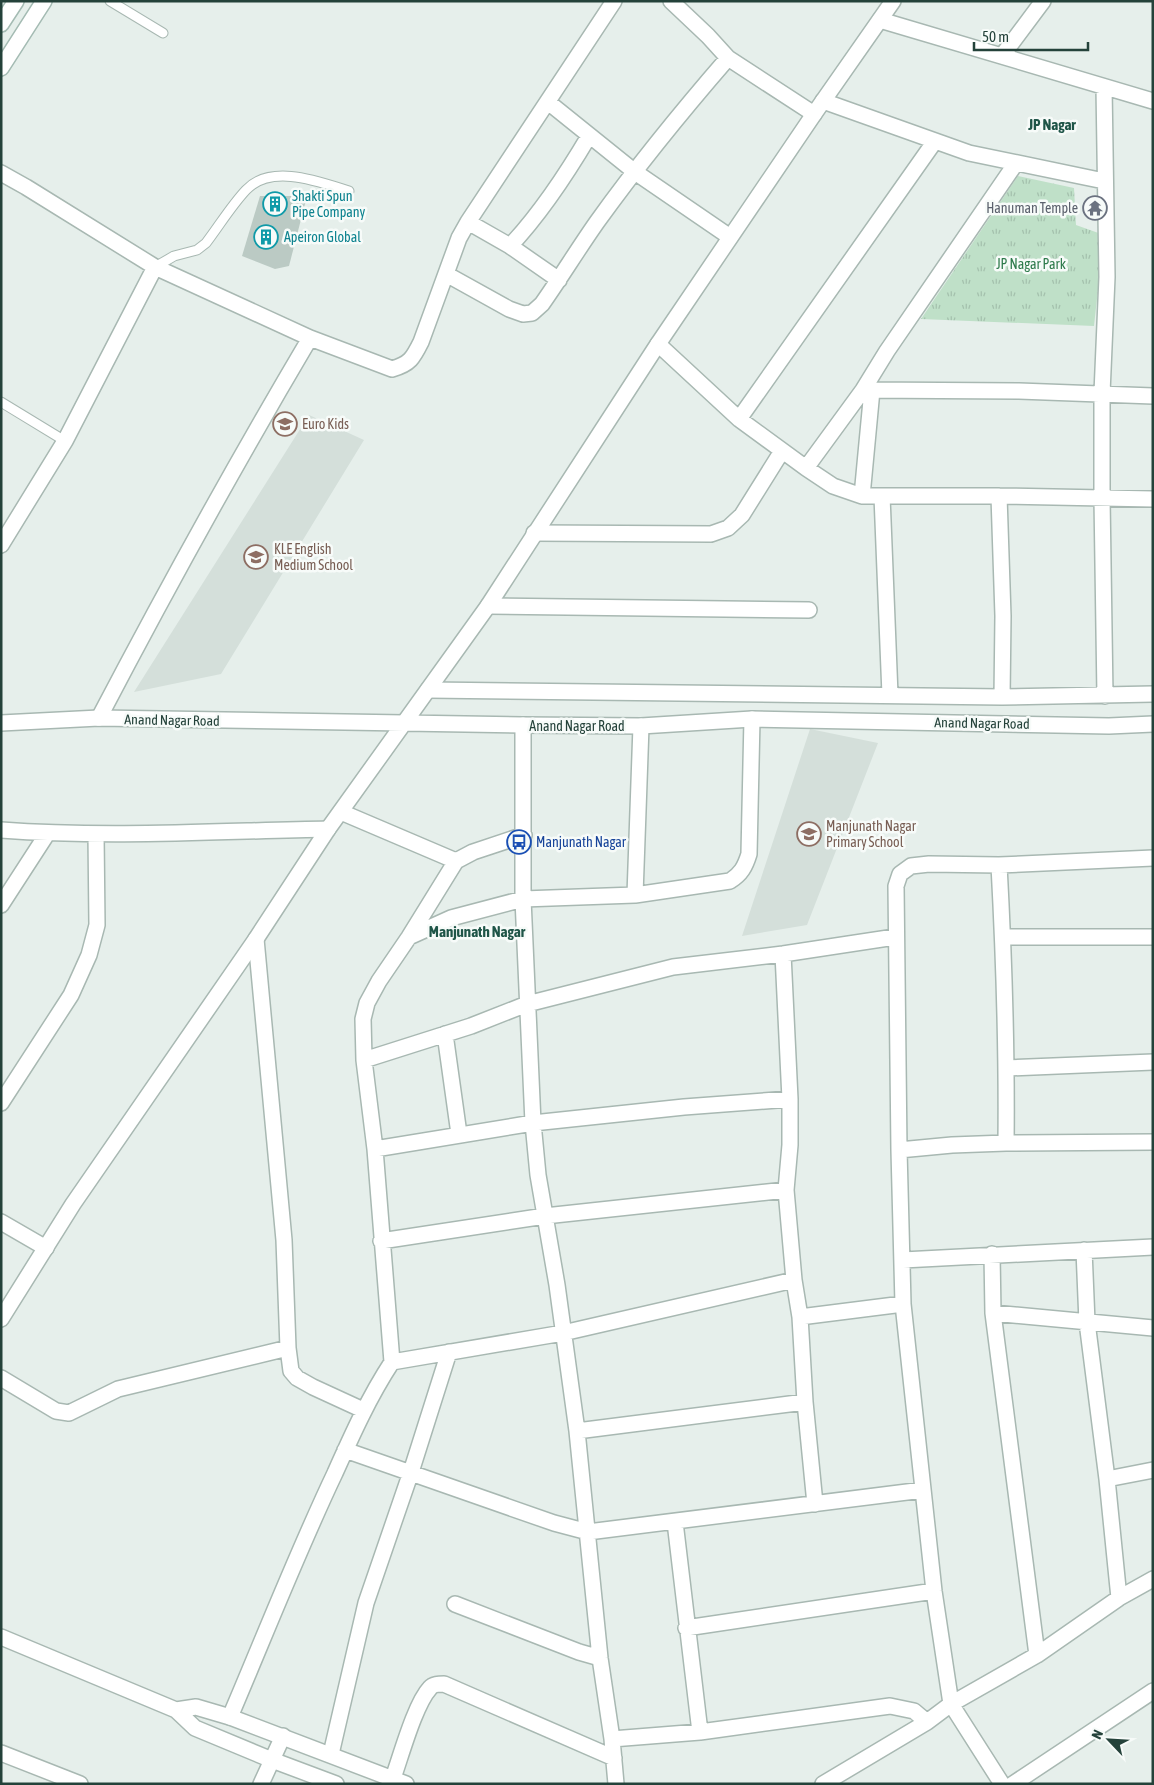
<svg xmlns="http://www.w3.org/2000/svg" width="1154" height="1785" font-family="'Asap Condensed',sans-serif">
<defs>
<pattern id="park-tufts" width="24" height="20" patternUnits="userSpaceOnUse" patternTransform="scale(1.25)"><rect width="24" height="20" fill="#bfe0c8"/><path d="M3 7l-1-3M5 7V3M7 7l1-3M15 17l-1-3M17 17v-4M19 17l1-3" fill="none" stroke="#a4c1ad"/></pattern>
</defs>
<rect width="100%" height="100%" fill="#e6efeb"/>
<path fill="#d4dfda" d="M 309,415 L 364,440 L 221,674 L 134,692 Z
M 810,729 L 878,743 L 807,925 L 742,936 Z"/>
<path fill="url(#park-tufts)" d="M 1018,176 L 1074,188 L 1076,225 L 1104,235 L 1094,326 L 921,319 Z"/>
<path fill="#bbcac4" d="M 260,196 L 294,196 L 306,200 L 289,266 L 275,269 L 242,256 Z"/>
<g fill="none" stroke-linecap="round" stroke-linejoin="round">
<g stroke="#a8b8b2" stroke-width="11">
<path id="service" d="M 110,1 L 163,33
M 155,267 L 174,256 L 197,250 L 206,243 C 219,226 231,206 246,190 C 271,163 320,182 349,191
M 1,402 L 65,441"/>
</g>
<g stroke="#a8b8b2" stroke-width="18">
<path id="minor" d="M 671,1 L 708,36 L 728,58 L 814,114
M 880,20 L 1153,101
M 1002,56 L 1043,1
M 1104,87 L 1107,277 L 1102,393 L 1102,498 L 1105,696
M 823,101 L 969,153 L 1104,181
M 548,102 L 635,172 L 730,237
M 1,173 L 26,187 L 155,267 L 310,338 L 392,369 C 410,364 413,358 421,342 L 459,238 L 468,222 L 614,1
M 468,222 L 510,246 L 559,280
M 510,246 C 541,213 566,175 589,136
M 446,274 L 509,309 L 523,314 L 532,313 L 542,304 C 561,277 578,249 597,222 C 638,165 682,111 728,58
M 658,344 L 739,419 L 806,468 L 833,486 L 862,496 L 999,496 L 1153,499
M 863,390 L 1019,391 L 1153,396
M 739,419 L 935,141
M 806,468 L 863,390 L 887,351 L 1016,163
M 862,496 L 872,390
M 882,496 L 890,695
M 999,496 L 1003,616 L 1002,697
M 534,533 L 711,534 L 728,528 L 742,515 L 782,451
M 1,545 L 65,441 L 155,267
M 488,606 L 809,610
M 428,690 L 1002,697 L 1153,694
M 99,718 C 166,590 236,463 310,338
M 523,725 L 523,899 L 533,1123 L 538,1175 L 557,1285 L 577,1431 L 600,1658 L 612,1739 L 616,1784
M 341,812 L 456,861
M 1,830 C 110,838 220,831 328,829
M 999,865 C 1004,958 1007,1050 1006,1143
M 635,895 L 641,726
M 1,905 L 47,834
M 409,937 L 451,918 L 523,899 L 635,895 L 730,881 C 741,874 745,867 749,854 L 752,719
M 1003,937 L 1153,937
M 256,939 L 284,1240 L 288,1348 L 291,1371 L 297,1378 L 313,1387 L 363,1410
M 783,954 L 790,1099 L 790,1145 L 786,1190 L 794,1280 L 800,1317 L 805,1402 L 815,1504
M 445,1034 L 459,1134
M 364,1060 L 471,1026 L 527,1004 L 673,967 L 783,954 L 895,937
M 1007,1068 L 1153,1062
M 1,1103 L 71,995 L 89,955 L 97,925 L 96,834
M 375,1149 L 533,1123 L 684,1107 L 790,1099
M 899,1150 L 952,1145 L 1006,1143 L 1153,1142
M 1,1222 L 46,1248
M 381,1241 L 545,1216 L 786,1190
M 1084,1250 L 1087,1322 L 1107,1479 L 1119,1598
M 992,1254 L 993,1313 L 1037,1655
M 903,1260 L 1153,1247
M 993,1313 L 1153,1328
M 800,1317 L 903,1304
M 392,1362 L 563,1333 L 794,1280
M 1,1378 L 56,1411 L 69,1413 L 118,1389 L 288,1348
M 577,1431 L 805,1402
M 345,1450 L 554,1523 L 588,1532 L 923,1490
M 1107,1479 L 1153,1470
M 675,1522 L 700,1732
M 455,1604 L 579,1652 L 600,1658
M 686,1628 L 934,1591
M 230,1717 C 265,1635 297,1553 335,1473 C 352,1435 369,1397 392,1362 L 375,1149 L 364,1060 L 363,1019 L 367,1003 L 379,981 L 409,937 L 456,861 L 473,852 L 524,835
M 612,1739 L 700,1732 L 890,1706 L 914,1711 L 927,1722
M 1,1753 L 80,1784
M 331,1754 L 366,1603 L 411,1472 L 449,1352
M 393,1778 C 401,1756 415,1704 430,1688 C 433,1684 439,1684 444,1684 L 614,1758
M 261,1784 L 283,1736
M 823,1784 L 927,1722 L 951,1704 L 1037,1655 L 1119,1598 L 1153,1579
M 1002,1784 L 951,1704 L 934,1591 L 903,1304 L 899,1150 L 896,886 L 900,874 L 911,866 L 929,864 L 999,865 L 1153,858
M 1013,1784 L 1153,1691"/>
</g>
<g stroke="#a8b8b2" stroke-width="18">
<path id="tertiary" d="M 1,723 L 99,718 L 523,725 L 641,726 L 752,719 L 1109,726 L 1153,724
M 1,1319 L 73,1204 L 256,939 L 328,829 L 488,606 L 658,344 L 814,114 L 893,1
M 1,1637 L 176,1710 L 195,1728 L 272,1760 L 336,1784
M 176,1710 L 196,1707 L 230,1717 L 406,1784"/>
</g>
<g stroke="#a4bbb3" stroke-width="18">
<path id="secondary" d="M 1,24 L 16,1
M 1,68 L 44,1"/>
</g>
<use href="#service" stroke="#fff" stroke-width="9"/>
<use href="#minor" stroke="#fff" stroke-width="15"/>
<use href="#tertiary" stroke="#fff" stroke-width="15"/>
<use href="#secondary" stroke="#fff" stroke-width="15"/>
</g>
<defs>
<g id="building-ring" transform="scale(1.25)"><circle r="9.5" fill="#f7fbf9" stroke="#0f9aa8" stroke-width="1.5"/><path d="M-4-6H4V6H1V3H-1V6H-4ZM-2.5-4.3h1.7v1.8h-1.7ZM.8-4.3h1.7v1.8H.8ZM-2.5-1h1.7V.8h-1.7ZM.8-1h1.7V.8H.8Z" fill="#0f9aa8"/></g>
<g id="temple-ring" transform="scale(1.25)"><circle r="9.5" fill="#f7fbf9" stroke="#6b7280" stroke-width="1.5"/><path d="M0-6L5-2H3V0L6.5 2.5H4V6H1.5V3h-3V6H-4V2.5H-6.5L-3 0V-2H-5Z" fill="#6b7280"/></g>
<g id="school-ring" transform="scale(1.25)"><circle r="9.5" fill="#f7fbf9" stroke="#8d6e63" stroke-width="1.5"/><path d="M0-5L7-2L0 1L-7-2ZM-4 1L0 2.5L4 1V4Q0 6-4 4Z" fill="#8d6e63"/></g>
<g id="bus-ring" transform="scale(1.25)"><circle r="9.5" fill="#f7fbf9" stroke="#1a4fb4" stroke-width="1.5"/><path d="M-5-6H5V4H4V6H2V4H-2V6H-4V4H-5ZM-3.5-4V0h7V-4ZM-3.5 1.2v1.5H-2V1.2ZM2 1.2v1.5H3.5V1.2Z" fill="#1a4fb4"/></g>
</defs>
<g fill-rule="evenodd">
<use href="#building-ring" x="275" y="204"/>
<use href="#temple-ring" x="1095" y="208"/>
<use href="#building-ring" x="266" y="237"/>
<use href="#school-ring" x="285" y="424"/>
<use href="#school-ring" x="256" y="557"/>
<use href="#school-ring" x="809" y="834"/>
<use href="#bus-ring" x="519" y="842"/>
</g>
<g text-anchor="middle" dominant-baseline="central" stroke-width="5" stroke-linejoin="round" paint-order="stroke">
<g font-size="14" fill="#0d838f" stroke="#f7fbf9" text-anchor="start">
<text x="292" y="196">Shakti Spun<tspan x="292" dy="16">Pipe Company</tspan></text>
<text x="284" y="237">Apeiron Global</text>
</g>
<g font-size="14" fill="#5b616d" stroke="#f7fbf9" text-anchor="end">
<text x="1078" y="208">Hanuman Temple</text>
</g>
<g font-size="14" fill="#2d7a4b" stroke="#f7fbf9">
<text x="1031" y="264">JP Nagar Park</text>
</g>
<g font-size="14" fill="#785e54" stroke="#f7fbf9" text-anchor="start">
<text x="302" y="424">Euro Kids</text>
<text x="274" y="549">KLE English<tspan x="274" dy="16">Medium School</tspan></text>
<text x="826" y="826">Manjunath Nagar<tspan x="826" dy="16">Primary School</tspan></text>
</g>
<g font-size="14" fill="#24423a" stroke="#f7fbf9">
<text transform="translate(172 720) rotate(1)">Anand Nagar Road</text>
<text transform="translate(982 723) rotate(1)">Anand Nagar Road</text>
<text x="577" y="726">Anand Nagar Road</text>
</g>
<g font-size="14" fill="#164399" stroke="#f7fbf9" text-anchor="start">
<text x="536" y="842">Manjunath Nagar</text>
</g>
<g font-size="15" font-weight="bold" fill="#1f5548" stroke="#f7fbf9">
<text x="1052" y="124">JP Nagar</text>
<text x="477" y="931">Manjunath Nagar</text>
</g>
</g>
<rect width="1154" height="1785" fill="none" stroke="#24423a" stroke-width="5"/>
<g transform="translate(1109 1740) rotate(295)" stroke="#f7fbf9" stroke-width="4" paint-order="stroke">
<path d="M0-4L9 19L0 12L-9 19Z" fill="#24423a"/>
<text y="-8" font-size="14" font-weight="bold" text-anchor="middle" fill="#24423a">N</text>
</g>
<path d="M974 42v8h114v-8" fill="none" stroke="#24423a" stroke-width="2.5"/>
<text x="982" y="42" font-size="15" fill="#24423a" stroke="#f7fbf9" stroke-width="4" paint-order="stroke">50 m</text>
</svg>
